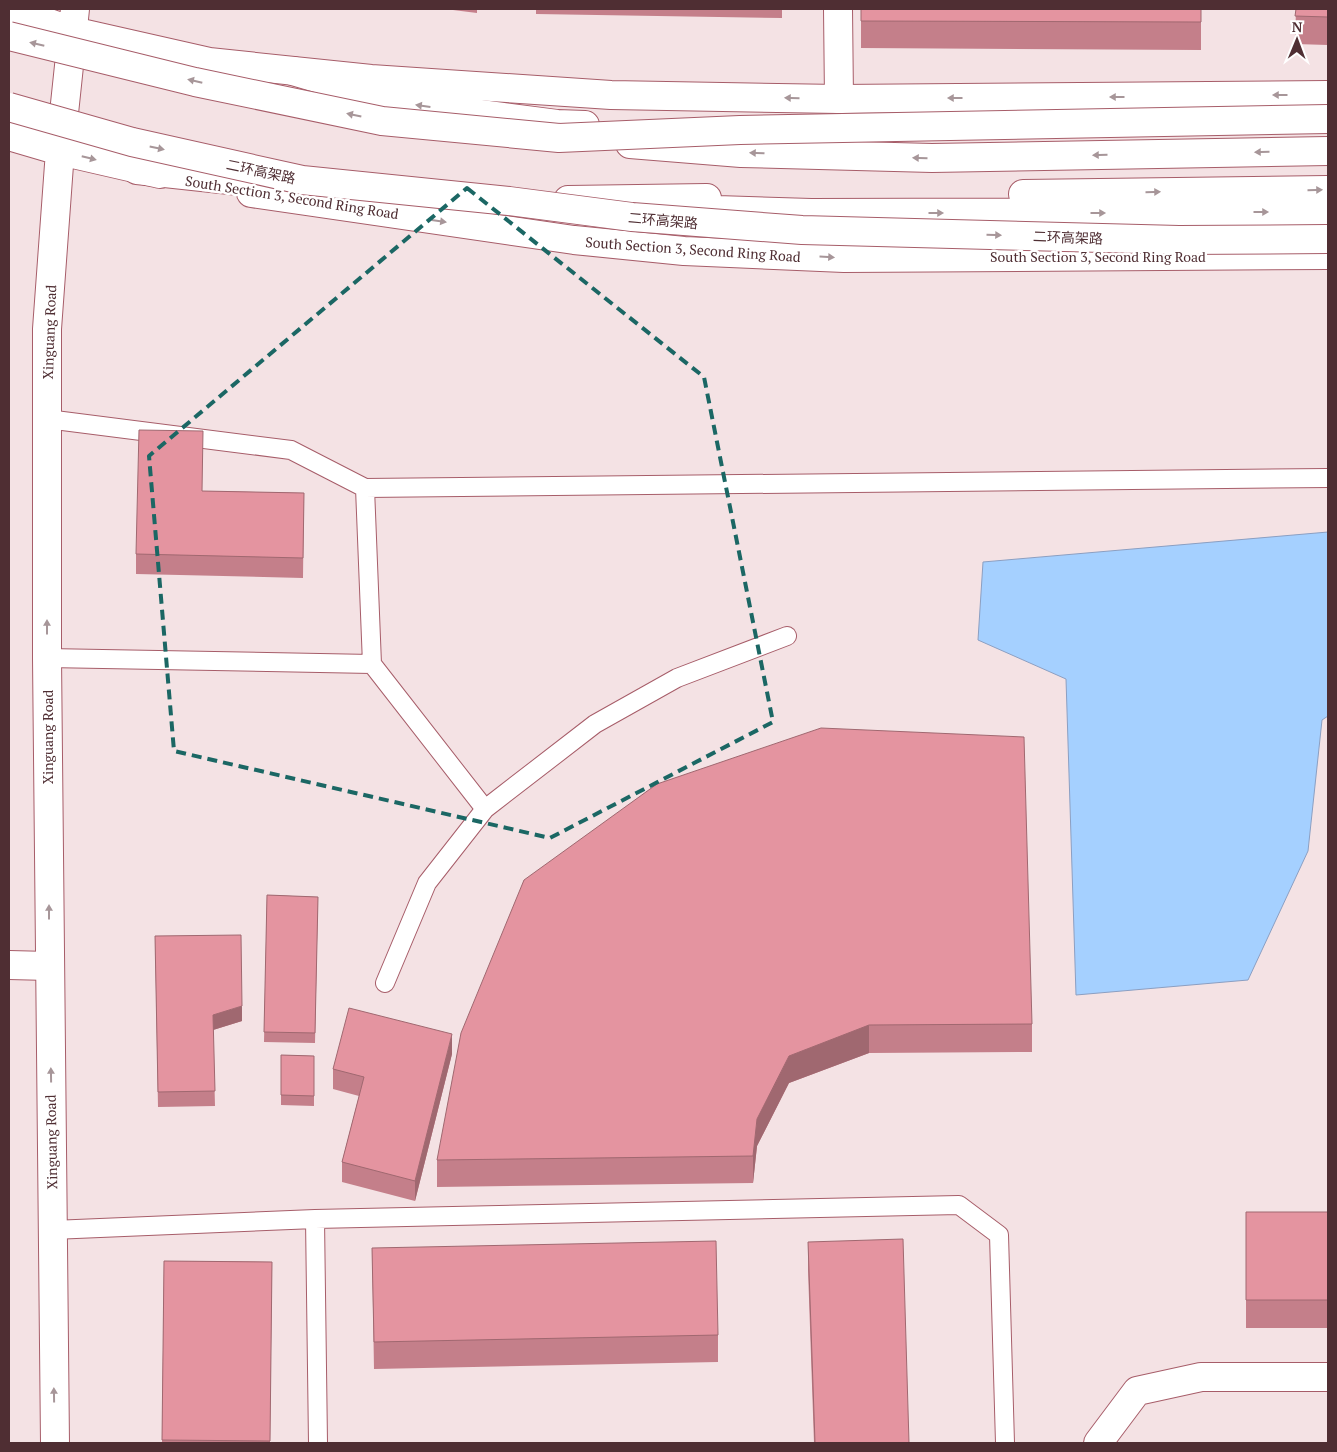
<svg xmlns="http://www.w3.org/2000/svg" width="1337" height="1452" font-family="'PT Serif','Noto Sans SC',serif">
<rect width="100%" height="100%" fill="#f4e2e4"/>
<path fill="#a5d0ff" stroke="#8b9fc2" d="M 1328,532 L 1328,716 L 1322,720 L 1308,851 L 1248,980 L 1076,995 L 1066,679 L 978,640 L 983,562 Z"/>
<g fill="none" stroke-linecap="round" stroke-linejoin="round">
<g stroke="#a75d69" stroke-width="20">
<path id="lane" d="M 47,419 L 291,450 L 365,488 L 1328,478
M 365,488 L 372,664
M 47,658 L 372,664 L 485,809 L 595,724 L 677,678 L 787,636
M 385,983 L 427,883 L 485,809
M 315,1219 L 318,1443
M 52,1230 L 315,1219 L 959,1205 L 999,1235 L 1005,1443"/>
</g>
<g stroke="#a75d69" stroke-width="30">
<path id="street" d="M 838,9 L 839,99
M 9,965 L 49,966
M 1098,1443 L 1137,1391 L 1201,1377 L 1328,1377"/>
</g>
<g stroke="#a75d69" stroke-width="30">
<path id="secondary" d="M 9,9 L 72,31 L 209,62 L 371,79 L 611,95 L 839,99 L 1328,95
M 9,136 L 60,151 L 160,174
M 251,193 L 574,240 L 684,251 L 844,258 L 1328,255
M 55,1443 L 47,658 L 47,329 L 60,151 L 75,9"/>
</g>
<g stroke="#a75d69" stroke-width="30">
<path id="highway" d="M 293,71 L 405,104 L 557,124 L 585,125
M 630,144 L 741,153 L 932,158 L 1328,151
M 137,170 L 284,186
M 1023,194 L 1328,190
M 568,200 L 707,198
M 686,209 L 811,213 L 1328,212"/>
</g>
<use href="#lane" stroke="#fff" stroke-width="18"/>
<use href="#street" stroke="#fff" stroke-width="28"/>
<use href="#secondary" stroke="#fff" stroke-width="28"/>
<use href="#highway" stroke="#fff" stroke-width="28"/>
<g stroke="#a75d69" stroke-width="30" stroke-linecap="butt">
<path id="highway-bridge" d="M 9,36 L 195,82 L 382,121 L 559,138 L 740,130 L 1328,119
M 9,107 L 132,142 L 302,180 L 509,201 L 632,217 L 802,230 L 1179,240 L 1328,239"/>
</g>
<use href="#highway-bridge" stroke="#fff" stroke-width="28"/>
</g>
<path fill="#c47f8a" d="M 445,9 L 477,9 L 477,13 Z
M 536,9 L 782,9 L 782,18 L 536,14 Z
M 861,9 L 1201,9 L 1201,50 L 861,48 Z
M 1296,9 L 1328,9 L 1328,45 L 1295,44 Z
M 202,491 L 304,493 L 303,578 L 136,574 L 136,554 Z
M 524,880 L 1032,1024 L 1032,1052 L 869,1053 L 789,1083 L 757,1146 L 753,1183 L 437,1187 L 437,1160 Z
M 267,895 L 318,897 L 315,1043 L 264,1042 Z
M 155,936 L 242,1021 L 213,1030 L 215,1106 L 158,1107 Z
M 452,1054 L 415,1201 L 342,1182 L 342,1162 L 359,1096 L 333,1089 L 333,1069 Z
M 281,1055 L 314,1056 L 314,1106 L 281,1105 Z
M 1246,1212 L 1328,1212 L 1328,1328 L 1246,1328 Z
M 808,1242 L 909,1443 L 814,1443 L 808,1270 Z
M 372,1248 L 718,1335 L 718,1362 L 374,1369 Z
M 164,1261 L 272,1262 L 270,1443 L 162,1443 Z"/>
<path fill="#a06870" d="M 242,1006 L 242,1021 L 213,1030 L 213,1015 Z
M 869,1025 L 869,1053 L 789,1083 L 757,1146 L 753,1183 L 753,1156 L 757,1119 L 789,1056 Z
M 452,1034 L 452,1054 L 415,1201 L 415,1181 Z"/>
<path fill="#e494a0" stroke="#a06870" d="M 861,9 L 1201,9 L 1201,22 L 861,21 Z
M 1296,9 L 1328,9 L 1328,17 L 1295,16 Z
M 139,430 L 203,431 L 202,491 L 304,493 L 303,558 L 136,554 Z
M 821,728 L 1024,737 L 1032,1024 L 869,1025 L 789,1056 L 757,1119 L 753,1156 L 437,1160 L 461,1033 L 524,880 L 657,784 Z
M 267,895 L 318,897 L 315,1033 L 264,1032 Z
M 241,935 L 242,1006 L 213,1015 L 215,1091 L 158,1092 L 155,936 Z
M 349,1008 L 452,1034 L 415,1181 L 342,1162 L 364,1077 L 333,1069 Z
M 281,1055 L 314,1056 L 314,1096 L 281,1095 Z
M 1246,1212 L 1328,1212 L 1328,1300 L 1246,1300 Z
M 903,1239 L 909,1443 L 815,1443 L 808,1242 Z
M 716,1241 L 718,1335 L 374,1342 L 372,1248 Z
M 164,1261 L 272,1262 L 270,1441 L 162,1440 Z"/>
<defs><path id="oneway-solid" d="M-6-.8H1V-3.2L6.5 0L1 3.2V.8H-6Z" transform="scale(1.25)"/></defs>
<g fill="#a79699">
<use href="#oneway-solid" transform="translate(37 44) rotate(-167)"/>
<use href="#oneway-solid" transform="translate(195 81) rotate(-167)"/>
<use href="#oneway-solid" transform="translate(1280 95) rotate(180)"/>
<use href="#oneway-solid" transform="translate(1117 97) rotate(180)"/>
<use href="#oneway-solid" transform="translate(792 98) rotate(-179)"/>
<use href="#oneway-solid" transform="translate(955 98) rotate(180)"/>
<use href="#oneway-solid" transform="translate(423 106) rotate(-172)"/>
<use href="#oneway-solid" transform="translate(354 115) rotate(-168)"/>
<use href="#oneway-solid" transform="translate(157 148) rotate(12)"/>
<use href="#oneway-solid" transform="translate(1262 152) rotate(179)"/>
<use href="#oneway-solid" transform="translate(757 153) rotate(-178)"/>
<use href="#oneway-solid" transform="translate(1100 155) rotate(179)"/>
<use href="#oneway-solid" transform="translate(89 158) rotate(14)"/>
<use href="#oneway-solid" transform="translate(920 158) rotate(-178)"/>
<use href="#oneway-solid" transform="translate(1315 190) rotate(-1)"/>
<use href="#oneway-solid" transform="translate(1153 192) rotate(-1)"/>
<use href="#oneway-solid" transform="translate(1261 212)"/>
<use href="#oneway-solid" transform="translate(936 213)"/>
<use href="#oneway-solid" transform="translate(1098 213)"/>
<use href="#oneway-solid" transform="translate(439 221) rotate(8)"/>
<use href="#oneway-solid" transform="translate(994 235) rotate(2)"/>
<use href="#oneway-solid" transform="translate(827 257) rotate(3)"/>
<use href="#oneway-solid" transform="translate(47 627) rotate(-90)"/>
<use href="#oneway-solid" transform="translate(49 912) rotate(-90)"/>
<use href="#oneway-solid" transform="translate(51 1075) rotate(-91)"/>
<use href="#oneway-solid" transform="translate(54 1395) rotate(-91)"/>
</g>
<path fill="none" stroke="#1b6764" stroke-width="4" stroke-dasharray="10 6" stroke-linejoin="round" d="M 467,188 L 704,377 L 773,722 L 550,838 L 174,751 L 149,456 Z"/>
<g text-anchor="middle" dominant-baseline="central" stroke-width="5" stroke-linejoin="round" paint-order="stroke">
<g font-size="14" fill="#4f2e33" stroke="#fff">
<text transform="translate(261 171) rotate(12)">二环高架路</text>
<text transform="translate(292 197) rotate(9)">South Section 3, Second Ring Road</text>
<text transform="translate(663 220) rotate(5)">二环高架路</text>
<text transform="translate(1068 237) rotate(2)">二环高架路</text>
<text transform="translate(693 249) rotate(4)">South Section 3, Second Ring Road</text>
<text x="1098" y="256">South Section 3, Second Ring Road</text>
<text transform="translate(49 332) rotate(-88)">Xinguang Road</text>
<text transform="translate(47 737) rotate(-90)">Xinguang Road</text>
<text transform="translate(51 1142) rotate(-91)">Xinguang Road</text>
</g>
</g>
<rect width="1337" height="1452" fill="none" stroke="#4f2e33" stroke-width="20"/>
<g transform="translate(1297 40) rotate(1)" stroke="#ffffff" stroke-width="4" paint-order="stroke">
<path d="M0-4L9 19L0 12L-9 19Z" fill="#4f2e33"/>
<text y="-8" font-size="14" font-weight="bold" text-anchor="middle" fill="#4f2e33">N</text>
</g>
</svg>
